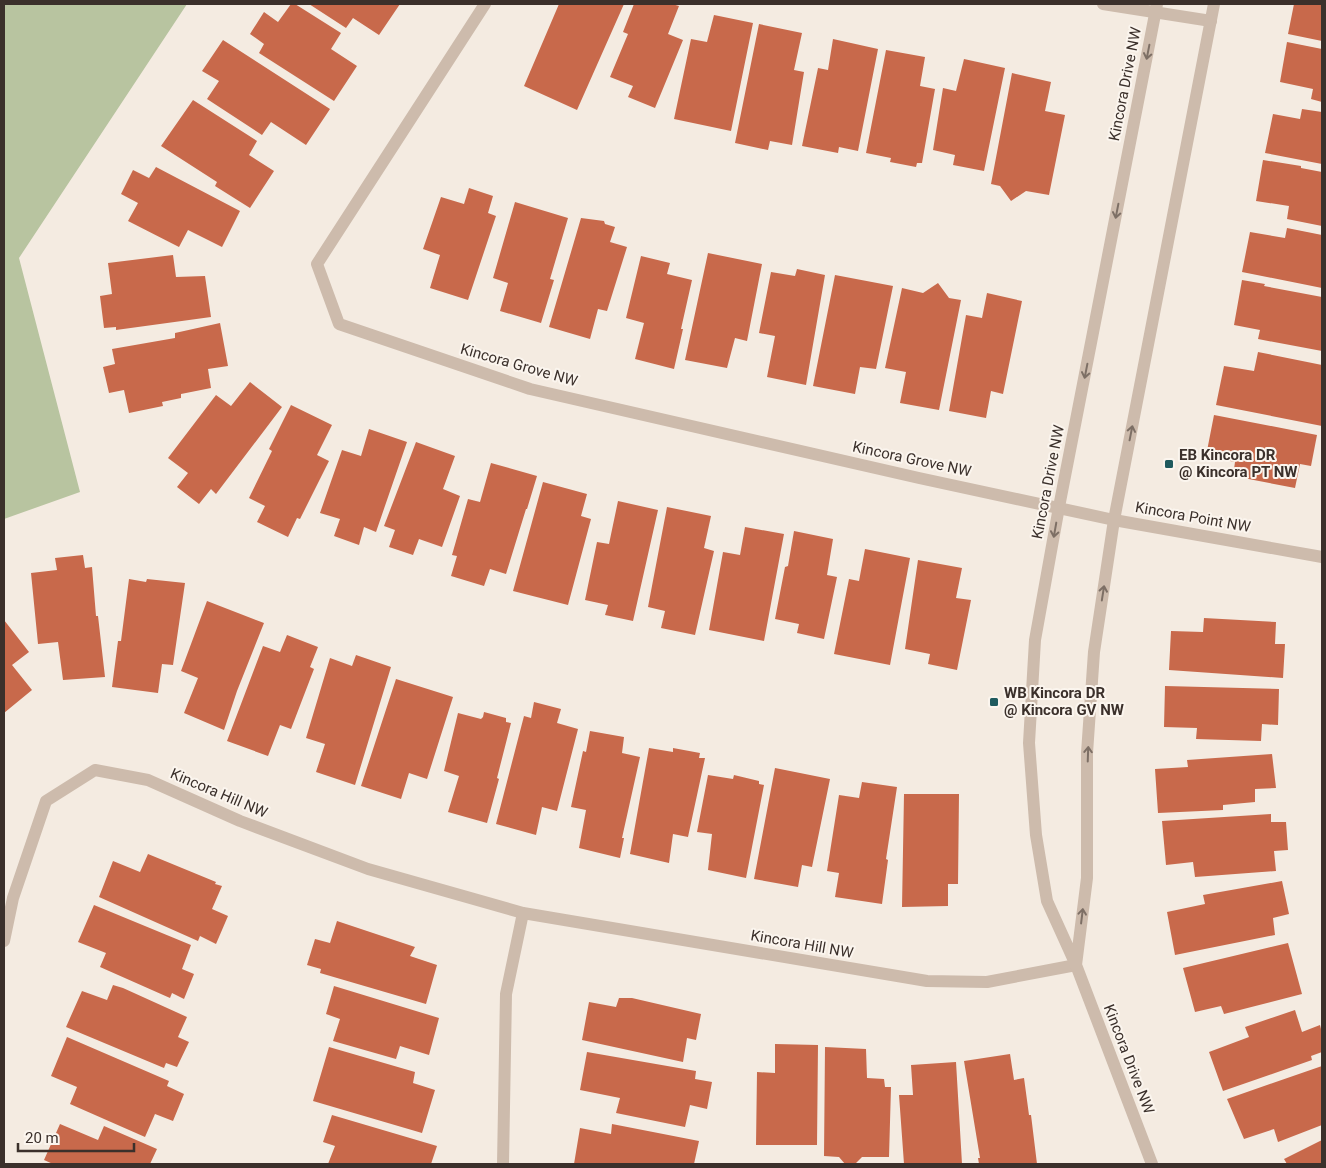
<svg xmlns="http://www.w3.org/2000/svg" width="1326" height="1168" font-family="Roboto,sans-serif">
<rect width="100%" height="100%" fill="#f4ebe1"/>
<path fill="#b8c4a0" d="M 4,4 L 187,4 L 19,258 L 80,492 L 4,519 Z"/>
<path fill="#c8694b" d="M 291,4 L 295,4 L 341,33 L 331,49 L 357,66 L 334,101 L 259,53 L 264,44 L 250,34 L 264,12 L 278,22 Z
M 309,4 L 400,4 L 379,35 L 353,18 L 346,28 Z
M 559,4 L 624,4 L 577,110 L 524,86 Z
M 634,4 L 672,4 L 679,6 L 668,34 L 683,40 L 655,108 L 628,97 L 633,86 L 610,77 L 628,34 L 623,32 Z
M 1294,4 L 1322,4 L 1322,41 L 1288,34 Z
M 714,15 L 753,23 L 731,131 L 674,119 L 691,39 L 707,42 Z
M 759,24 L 802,33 L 794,70 L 804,72 L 792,145 L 770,141 L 768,150 L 735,143 Z
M 833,39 L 878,49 L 858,151 L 839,147 L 838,153 L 802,146 L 818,68 L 828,70 Z
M 223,40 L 330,109 L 306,145 L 271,122 L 262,135 L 207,99 L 219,81 L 202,71 Z
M 1287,42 L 1322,49 L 1322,102 L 1311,99 L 1313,89 L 1280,82 Z
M 886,50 L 925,57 L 920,86 L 935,89 L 922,163 L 917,163 L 916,167 L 890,162 L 891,158 L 866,153 Z
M 964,59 L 1005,68 L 984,171 L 953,165 L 955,155 L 933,150 L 943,88 L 956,91 Z
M 1012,73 L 1051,82 L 1045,111 L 1065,115 L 1049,195 L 1026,191 L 1011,201 L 1000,186 L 991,184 Z
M 193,100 L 257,141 L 249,155 L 274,171 L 250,208 L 215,186 L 217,182 L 161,146 Z
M 1302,109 L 1322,112 L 1322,164 L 1265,153 L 1273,114 L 1300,119 Z
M 1263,160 L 1301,166 L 1301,168 L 1322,172 L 1322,226 L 1287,219 L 1289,206 L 1256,201 Z
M 156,167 L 240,211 L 222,247 L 188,230 L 179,247 L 128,221 L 138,203 L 121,194 L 133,170 L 149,178 Z
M 469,188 L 493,196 L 488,213 L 496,216 L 468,300 L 430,288 L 440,255 L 423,249 L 441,197 L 464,204 Z
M 515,202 L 568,218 L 550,279 L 554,280 L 541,323 L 500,311 L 508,283 L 493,278 Z
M 581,218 L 604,221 L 605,224 L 615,227 L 610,242 L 627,247 L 607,311 L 598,309 L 590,339 L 549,327 Z
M 1287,228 L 1322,235 L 1322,288 L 1242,272 L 1250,232 L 1285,238 Z
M 708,253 L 762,264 L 747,341 L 735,338 L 727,368 L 685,360 Z
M 173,255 L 176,277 L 205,276 L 211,317 L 116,330 L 116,327 L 104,328 L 100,296 L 112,294 L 108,263 Z
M 641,256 L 670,263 L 667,274 L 692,280 L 681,329 L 683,329 L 674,369 L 635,359 L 644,323 L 626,318 Z
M 797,269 L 825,275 L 806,385 L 767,377 L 775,336 L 759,333 L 771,272 L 795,276 Z
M 835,275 L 893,286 L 876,369 L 860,367 L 855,394 L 813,386 Z
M 1242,280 L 1265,284 L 1264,286 L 1322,297 L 1322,351 L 1258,339 L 1260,330 L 1234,325 Z
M 938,283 L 949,298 L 961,300 L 939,410 L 900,403 L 906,372 L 885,368 L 902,288 L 923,293 Z
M 987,293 L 1022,301 L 1003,394 L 991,391 L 986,418 L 949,411 L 966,315 L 982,318 Z
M 220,323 L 228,366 L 208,369 L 211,388 L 181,394 L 181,398 L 162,402 L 163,406 L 129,413 L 124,390 L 109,393 L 103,367 L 115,364 L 112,349 L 175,338 L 175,333 Z
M 1258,352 L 1322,365 L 1322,426 L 1216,405 L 1224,366 L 1254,371 Z
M 250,382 L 282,407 L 216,494 L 211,489 L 199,504 L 177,487 L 188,473 L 168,458 L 216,395 L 231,406 Z
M 291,405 L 332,425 L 317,455 L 329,461 L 300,519 L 297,518 L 288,537 L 257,522 L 265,506 L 249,498 L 272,451 L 269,449 Z
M 1214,415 L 1317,435 L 1311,466 L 1300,464 L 1295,488 L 1233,476 L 1235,462 L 1206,456 Z
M 369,429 L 407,442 L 376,532 L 364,527 L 359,545 L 334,536 L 340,519 L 320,513 L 342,450 L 361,456 Z
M 416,442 L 455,456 L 443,489 L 460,496 L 442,547 L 419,539 L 413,555 L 389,547 L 395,530 L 384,526 Z
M 491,463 L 537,476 L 527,509 L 526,509 L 506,574 L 490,569 L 484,586 L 451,576 L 457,556 L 452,555 L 468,499 L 480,502 Z
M 543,482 L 587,494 L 581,516 L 591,519 L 568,605 L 513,591 Z
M 618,501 L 658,510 L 633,621 L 605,615 L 608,605 L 585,600 L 597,542 L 609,544 Z
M 667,507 L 711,516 L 704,548 L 714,551 L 695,635 L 661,628 L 665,611 L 648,607 Z
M 745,527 L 784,534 L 764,641 L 709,630 L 723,552 L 740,555 Z
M 794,531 L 833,539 L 827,575 L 837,577 L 824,639 L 797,633 L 799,624 L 775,619 L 785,567 L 788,566 Z
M 865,549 L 910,558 L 890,665 L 834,654 L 849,579 L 859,581 Z
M 83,555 L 85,568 L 92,567 L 96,616 L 98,616 L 105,677 L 63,680 L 58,642 L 38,644 L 31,573 L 57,570 L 55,558 Z
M 918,560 L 962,568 L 956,598 L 971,600 L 957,670 L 928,664 L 930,654 L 905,649 Z
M 129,579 L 146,582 L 147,579 L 185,583 L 173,665 L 162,664 L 158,693 L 112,687 L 118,641 L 121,641 Z
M 207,601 L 264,623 L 237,691 L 224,730 L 184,713 L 198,678 L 181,671 Z
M 1204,618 L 1276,622 L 1275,644 L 1285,644 L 1283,678 L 1169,670 L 1171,631 L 1203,632 Z
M 4,620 L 29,652 L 12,665 L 32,690 L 4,713 Z
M 287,635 L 318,647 L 310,667 L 314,669 L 291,729 L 280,725 L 268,756 L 227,741 L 263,646 L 280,652 Z
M 356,655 L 391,667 L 355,785 L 316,772 L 325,744 L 306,738 L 330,658 L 352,666 Z
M 396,679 L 453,697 L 427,779 L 409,773 L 401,799 L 361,786 Z
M 1165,686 L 1279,689 L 1278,725 L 1262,724 L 1261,741 L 1196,739 L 1197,728 L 1164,727 Z
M 534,702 L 561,709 L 557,723 L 578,729 L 557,811 L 542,807 L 536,835 L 496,824 L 524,716 L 531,718 Z
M 484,712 L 506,718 L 506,722 L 511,723 L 497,778 L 499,779 L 487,823 L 448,812 L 459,776 L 444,771 L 458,713 L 481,719 L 483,717 Z
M 590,731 L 624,737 L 622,753 L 640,757 L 622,838 L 624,838 L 620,858 L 579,848 L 586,810 L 571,807 L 583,751 L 586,752 Z
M 649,748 L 673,752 L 673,748 L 700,753 L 699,758 L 705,758 L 688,837 L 673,834 L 669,863 L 630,854 Z
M 1272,754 L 1276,788 L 1255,789 L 1255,802 L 1223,805 L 1223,810 L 1158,813 L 1155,769 L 1188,767 L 1187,760 Z
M 775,768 L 830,779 L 812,867 L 802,865 L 798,887 L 754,879 Z
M 708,775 L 733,779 L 734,775 L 759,781 L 759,784 L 764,785 L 746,878 L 708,870 L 712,834 L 697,832 Z
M 862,782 L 897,787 L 886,859 L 888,860 L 882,904 L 835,897 L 839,873 L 827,871 L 839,795 L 859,798 Z
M 904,794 L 959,794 L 958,884 L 948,884 L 948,906 L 902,907 Z
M 1271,814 L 1271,822 L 1286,822 L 1288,850 L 1274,851 L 1276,871 L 1195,877 L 1193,862 L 1166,865 L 1162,821 Z
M 148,854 L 216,882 L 215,884 L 222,886 L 212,909 L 228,916 L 216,944 L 200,936 L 198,941 L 99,897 L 113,861 L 140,872 Z
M 1282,881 L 1289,914 L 1273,918 L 1275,935 L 1175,955 L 1167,912 L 1205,904 L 1203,895 Z
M 94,905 L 191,945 L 182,969 L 194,974 L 184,999 L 172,993 L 170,998 L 100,967 L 106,953 L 78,942 Z
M 337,921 L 415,947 L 410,956 L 437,965 L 426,1004 L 320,973 L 321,969 L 307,965 L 315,939 L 330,943 Z
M 1288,943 L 1302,994 L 1224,1014 L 1221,1006 L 1195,1012 L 1183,968 Z
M 113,985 L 123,988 L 187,1017 L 178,1037 L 189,1042 L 177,1067 L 166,1063 L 164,1068 L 66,1027 L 82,991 L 107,1000 Z
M 334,986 L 439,1018 L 429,1055 L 400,1046 L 396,1059 L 333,1041 L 340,1019 L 326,1014 Z
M 619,998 L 632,998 L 701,1014 L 696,1040 L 687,1038 L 683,1062 L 582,1040 L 589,1002 L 616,1007 Z
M 1295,1010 L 1302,1032 L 1320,1025 L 1322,1033 L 1322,1052 L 1311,1056 L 1312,1060 L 1223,1091 L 1209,1052 L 1249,1037 L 1245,1027 Z
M 67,1037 L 169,1081 L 167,1086 L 184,1094 L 173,1121 L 155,1114 L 145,1137 L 70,1104 L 77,1087 L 51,1076 Z
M 775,1044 L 818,1045 L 817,1145 L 756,1145 L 757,1072 L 775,1073 Z
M 329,1047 L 415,1072 L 413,1083 L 435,1090 L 422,1133 L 313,1101 Z
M 825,1047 L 866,1049 L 867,1078 L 884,1079 L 885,1087 L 891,1087 L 889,1157 L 862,1157 L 855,1164 L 845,1164 L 839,1157 L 824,1156 Z
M 587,1052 L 696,1071 L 695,1079 L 712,1082 L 707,1109 L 690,1105 L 685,1127 L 616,1113 L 620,1098 L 580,1090 Z
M 1010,1054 L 1014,1080 L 1024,1078 L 1029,1115 L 1031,1115 L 1037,1164 L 979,1164 L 978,1158 L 980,1158 L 964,1061 Z
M 956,1062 L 962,1164 L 904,1164 L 899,1095 L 913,1095 L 911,1065 Z
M 1322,1066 L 1322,1125 L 1278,1142 L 1274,1129 L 1244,1139 L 1227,1099 Z
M 332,1115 L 437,1146 L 431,1164 L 328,1164 L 335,1146 L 323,1142 Z
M 60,1124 L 98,1140 L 104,1126 L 157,1149 L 150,1164 L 53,1164 L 44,1160 Z
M 612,1124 L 699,1141 L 694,1164 L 574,1164 L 580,1128 L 611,1134 Z
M 1322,1140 L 1322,1164 L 1287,1164 L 1284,1159 Z"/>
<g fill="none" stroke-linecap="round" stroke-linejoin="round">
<path stroke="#cdbbac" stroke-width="12" d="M 485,4 L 317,264 L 339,324 L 530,389 L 919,478 L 1114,520 L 1322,557
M 1103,4 L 1211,21
M 4,941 L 13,898 L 46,801 L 95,770 L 148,780 L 240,821 L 368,869 L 523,913 L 927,981 L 987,982 L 1076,965
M 503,1164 L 506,994 L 523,913"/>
<path stroke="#cdbbac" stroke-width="12" d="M 1076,965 L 1087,878 L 1087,753 L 1094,652 L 1114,520 L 1214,4
M 1152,1164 L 1076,965 L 1047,901 L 1036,835 L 1029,743 L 1035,640 L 1059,507 L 1157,4"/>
</g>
<defs><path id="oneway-shaft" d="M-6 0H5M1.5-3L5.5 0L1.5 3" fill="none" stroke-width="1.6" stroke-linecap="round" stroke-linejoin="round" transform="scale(1.25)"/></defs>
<g stroke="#7d6f65">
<use href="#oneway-shaft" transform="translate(1148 52) rotate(101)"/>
<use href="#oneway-shaft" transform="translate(1117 211) rotate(101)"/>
<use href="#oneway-shaft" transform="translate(1086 371) rotate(101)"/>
<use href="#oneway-shaft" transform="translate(1131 433) rotate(-79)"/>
<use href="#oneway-shaft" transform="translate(1055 530) rotate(100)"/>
<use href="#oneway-shaft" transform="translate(1103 593) rotate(-81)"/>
<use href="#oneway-shaft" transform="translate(1088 754) rotate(-88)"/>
<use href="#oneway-shaft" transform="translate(1082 916) rotate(-83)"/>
</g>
<g fill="#1f5a5e" stroke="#fbf5ee" stroke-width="2">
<rect x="1164" y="459" width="10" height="10" rx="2.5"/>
<rect x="989" y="697" width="10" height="10" rx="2.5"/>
</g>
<g text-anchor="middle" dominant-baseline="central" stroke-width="4" stroke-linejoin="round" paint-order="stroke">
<g font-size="15" fill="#3b302b" stroke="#fbf5ee">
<text transform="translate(1125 84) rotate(-79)">Kincora Drive NW</text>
<text transform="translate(519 365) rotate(16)">Kincora Grove NW</text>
<text transform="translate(912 459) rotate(12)">Kincora Grove NW</text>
<text transform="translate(1048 482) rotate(-79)">Kincora Drive NW</text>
<text transform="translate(1193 517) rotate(10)">Kincora Point NW</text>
<text transform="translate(219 793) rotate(23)">Kincora Hill NW</text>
<text transform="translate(802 944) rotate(10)">Kincora Hill NW</text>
<text transform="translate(1129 1059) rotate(69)">Kincora Drive NW</text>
</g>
<g font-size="15" font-weight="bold" fill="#3b302b" stroke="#fbf5ee" text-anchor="start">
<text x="1179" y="455">EB Kincora DR<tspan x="1179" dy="17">@ Kincora PT NW</tspan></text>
<text x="1004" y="693">WB Kincora DR<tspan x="1004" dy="17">@ Kincora GV NW</tspan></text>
</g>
</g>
<rect width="1326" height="1168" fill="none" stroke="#3b302b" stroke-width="10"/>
<path d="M18 1143v8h116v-8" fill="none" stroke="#3b302b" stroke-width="2.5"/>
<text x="25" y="1143" font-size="15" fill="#3b302b" stroke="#fbf5ee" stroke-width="4" paint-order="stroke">20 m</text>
</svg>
